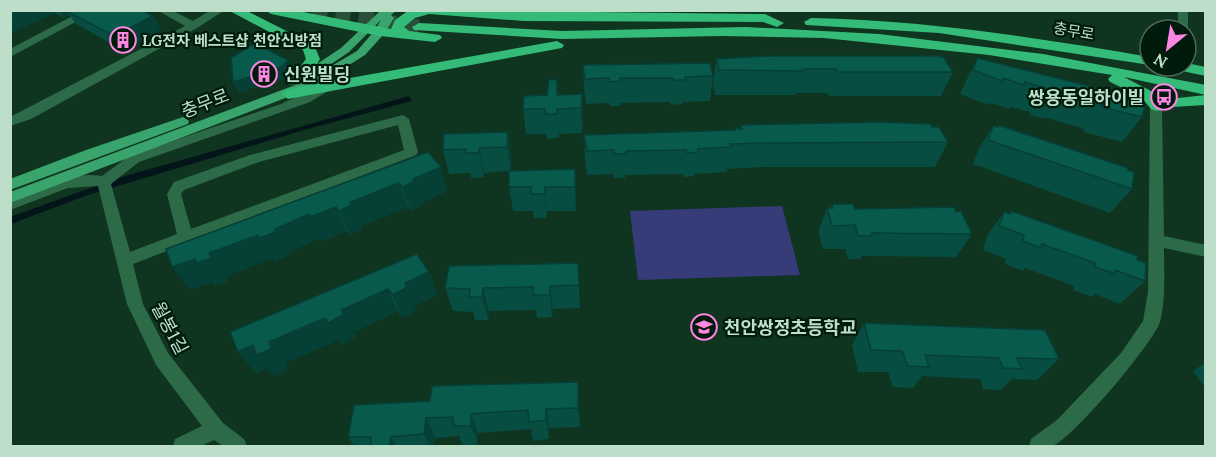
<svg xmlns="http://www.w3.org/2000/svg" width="1216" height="457" font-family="Lora,'Noto Sans KR',serif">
<rect width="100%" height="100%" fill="#0f3420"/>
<path fill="#363c77" d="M 782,206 L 800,275 L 638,280 L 630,211 Z"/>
<path fill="#04151a" d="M 409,96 L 412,101 L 304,130 L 88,195 L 11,224 L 10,217 L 118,178 Z"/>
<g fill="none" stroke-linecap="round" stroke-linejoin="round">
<path stroke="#294e39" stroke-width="15" stroke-dasharray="15 8" stroke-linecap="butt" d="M 313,10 L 419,27"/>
<path fill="#2d6b48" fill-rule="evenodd" d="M 84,10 L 98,10 L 10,57 L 10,49 Z
M 157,10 L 171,10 L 193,21 L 211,10 L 225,10 L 197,28 L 31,119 L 10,126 L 10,117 L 185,26 Z
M 478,10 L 512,10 L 514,13 L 509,16 Z
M 1178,10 L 1188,10 L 1188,32 L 1186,33 L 1186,30 L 1178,30 Z
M 326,83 L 332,87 L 330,90 L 310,102 L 139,162 L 111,184 L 130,252 L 177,234 L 167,194 L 174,182 L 250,155 L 403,115 L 409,119 L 418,152 L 416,155 L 133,264 L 143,304 L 168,353 L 223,423 L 244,439 L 247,446 L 223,446 L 214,440 L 201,446 L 173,446 L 175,439 L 202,426 L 156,365 L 127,304 L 98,186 L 68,188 L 10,210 L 10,199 C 40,187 69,171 102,176 L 129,156 L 281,104 ZM 398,125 L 404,150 L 191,229 L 181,194 L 184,190 L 259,162 Z
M 1156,102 L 1162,106 L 1164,236 L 1206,245 L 1206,257 L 1164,248 C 1164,272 1166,298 1160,322 C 1154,342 1071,441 1052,446 C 1045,448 1035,446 1029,446 L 1031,439 L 1057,420 L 1121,353 L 1143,321 L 1148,292 L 1150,106 Z"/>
<path fill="#39a46b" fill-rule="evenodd" d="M 378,10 L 397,10 L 391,15 L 394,18 L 384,34 L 365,55 L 314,87 L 10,203 L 10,192 L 306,81 L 357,51 L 375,30 L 381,20 L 349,52 L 321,71 L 317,72 L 311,68 L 341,48 L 379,12 Z
M 183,117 L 189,121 L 188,124 L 10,190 L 10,179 L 86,150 Z"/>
<path fill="#3b7" fill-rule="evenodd" d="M 228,10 L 245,10 L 314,45 L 320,59 C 313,71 304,88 288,84 L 286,81 C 292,73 300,68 306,59 L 303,50 Z
M 265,10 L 293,10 L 391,29 L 395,20 L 409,10 L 765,14 L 784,23 L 777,27 L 763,22 L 524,21 L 429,14 L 415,18 L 404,27 L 409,31 L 440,35 L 442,38 L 435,42 L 380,36 L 271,14 Z
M 811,18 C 925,20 1037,38 1150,57 L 1150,65 L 939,33 L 806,25 L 804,22 Z
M 419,23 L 562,31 L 746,27 L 879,34 L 1043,54 L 1206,85 L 1206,95 L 1124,77 L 1151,91 L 1159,100 L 1206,95 L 1206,105 L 1172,107 L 1156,111 L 1151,109 L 1141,97 L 1110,82 L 1108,79 L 1112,75 L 989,55 L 824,38 L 722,36 L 562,39 L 414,30 L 412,27 Z
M 557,41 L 564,45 L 562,48 L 288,99 L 281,94 L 288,89 Z
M 1186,63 L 1206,67 L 1206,76 L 1172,69 L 1170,66 L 1186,66 Z"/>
</g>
<path fill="#074d41" d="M 10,10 L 142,10 L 153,16 L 161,30 L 123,50 L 76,24 L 69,15 L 64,18 L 55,13 L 10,33 Z
M 977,58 L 1142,117 L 1122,142 L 1084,132 L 1084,129 L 1045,117 L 1044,119 L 1030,115 L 1030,112 L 1011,107 L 1010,109 L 990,103 L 988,105 L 960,94 L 965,83 Z
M 716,59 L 953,72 L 941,96 L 829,96 L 828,93 L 796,93 L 796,95 L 715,95 L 713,83 Z
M 583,65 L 713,76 L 710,101 L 683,102 L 682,104 L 671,105 L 670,102 L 620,103 L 620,106 L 610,106 L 609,103 L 586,104 L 584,89 Z
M 557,80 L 558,95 L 582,94 L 583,119 L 582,133 L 559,134 L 559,138 L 547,139 L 546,134 L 526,134 L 523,109 L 547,95 Z
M 741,125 L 932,127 L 948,142 L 935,167 L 762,167 L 727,169 L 727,172 L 695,174 L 694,176 L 684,177 L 683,174 L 625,175 L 625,178 L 614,178 L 613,174 L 587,175 L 585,159 L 584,135 L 735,130 L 735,128 L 741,129 Z
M 998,125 L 1127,170 L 1132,189 L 1110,213 L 973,164 L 978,150 L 993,126 L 997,127 Z
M 508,132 L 511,156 L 511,171 L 575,169 L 576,211 L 547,211 L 547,218 L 534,218 L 533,211 L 513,211 L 509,187 L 509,171 L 484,173 L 484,177 L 471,178 L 470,173 L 449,174 L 443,150 Z
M 441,167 L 447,191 L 422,203 L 422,205 L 411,211 L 408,207 L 361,226 L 362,229 L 350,235 L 347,231 L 323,241 L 321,238 L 289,252 L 290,255 L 275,262 L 273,258 L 227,276 L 228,281 L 215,286 L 212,282 L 191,290 L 172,267 Z
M 832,204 L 855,209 L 956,212 L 972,234 L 956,257 L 862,256 L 860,259 L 848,259 L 845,249 L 823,249 L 818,232 L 827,208 L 830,208 Z
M 1011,211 L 1137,260 L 1145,281 L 1120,304 L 1095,294 L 1092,297 L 1073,290 L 1074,286 L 1025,268 L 1023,271 L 1005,264 L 1006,259 L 983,250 L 987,236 L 1004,212 L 1009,214 Z
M 578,263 L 580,308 L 553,309 L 552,317 L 537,318 L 536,310 L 489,311 L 488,320 L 475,320 L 473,312 L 453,311 L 445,288 Z
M 429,272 L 437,295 L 414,306 L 416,311 L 402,318 L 398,311 L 354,332 L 357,336 L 341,345 L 338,340 L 286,363 L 287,370 L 274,376 L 267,368 L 256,373 L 238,352 Z
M 864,323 L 1059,359 L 1037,380 L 1012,379 L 1001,390 L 983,389 L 980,379 L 922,376 L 913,388 L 893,387 L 888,372 L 858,372 L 852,345 Z
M 1206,362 L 1206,389 L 1193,371 Z
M 578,382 L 580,427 L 549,428 L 549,439 L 533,441 L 531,429 L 478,433 L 478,445 L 462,445 L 459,436 L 435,438 L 434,447 L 355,447 L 348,437 L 430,401 Z"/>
<path fill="#063f35" d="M 21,10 L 53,10 L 55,13 L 10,33 L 10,15 Z
M 59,10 L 79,10 L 66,11 L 69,15 L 64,18 Z
M 153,16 L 161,30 L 123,50 L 114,36 Z
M 288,60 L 293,71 L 286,78 L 239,93 L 233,82 Z
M 582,94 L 583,119 L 582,133 L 581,108 Z
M 508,132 L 511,156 L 511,171 L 507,147 Z
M 479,148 L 484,173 L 484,177 L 479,153 Z
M 441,167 L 447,191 L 422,203 L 422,205 L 411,211 L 402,187 L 413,179 Z
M 575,169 L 576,193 L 576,211 L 575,187 Z
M 399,183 L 408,207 L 361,226 L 362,229 L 350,235 L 339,211 L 350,202 Z
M 545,187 L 547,211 L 547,218 L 545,194 Z
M 336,207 L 347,231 L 323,241 L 310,217 Z
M 309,214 L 321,238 L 289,252 L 290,255 L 275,262 L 273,258 L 227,276 L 228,281 L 215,286 L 212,282 L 191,290 L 172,267 L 275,229 Z
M 429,272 L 437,295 L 414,306 L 416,311 L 402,318 L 393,295 L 405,283 Z
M 550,286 L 553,309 L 552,317 L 550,295 Z
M 483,288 L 489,311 L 488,320 L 482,297 Z
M 388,289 L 398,311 L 354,332 L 357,336 L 341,345 L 338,340 L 286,363 L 287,370 L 274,376 L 267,368 L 256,373 L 238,352 L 253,345 L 269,342 Z
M 578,382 L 579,403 L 580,427 L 578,408 Z
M 546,409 L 549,428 L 549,439 L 546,420 Z
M 471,414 L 478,433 L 478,445 L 471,426 Z
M 426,418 L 435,438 L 434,447 L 431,447 L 424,434 Z
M 391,437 L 397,447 L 389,447 Z"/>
<path fill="#085a4c" stroke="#063f35" stroke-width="1.5" d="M 10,10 L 21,10 L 10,15 Z
M 142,10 L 153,16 L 114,36 L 66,11 Z
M 255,43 L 288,60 L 281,67 L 233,82 L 231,58 Z
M 770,56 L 938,56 L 944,58 L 953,72 L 837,72 L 836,69 L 802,69 L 802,71 L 719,70 L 716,59 Z
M 977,58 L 1089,86 L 1145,106 L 1142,117 L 1102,107 L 1102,104 L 1061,92 L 1060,95 L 1045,90 L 1045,88 L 1025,82 L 1024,85 L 1003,78 L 1002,81 L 973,70 Z
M 710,63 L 713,76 L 685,77 L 685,80 L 673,80 L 673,78 L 620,78 L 620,81 L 610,82 L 609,78 L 585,79 L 583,65 Z
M 549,79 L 557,80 L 557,95 L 582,94 L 581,108 L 557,109 L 557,114 L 545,114 L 545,109 L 523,109 L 524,96 L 547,95 Z
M 880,122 L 931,124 L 932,127 L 939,127 L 948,142 L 768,143 L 730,144 L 732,147 L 698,149 L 698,152 L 687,153 L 686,150 L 626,151 L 626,154 L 614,154 L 614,150 L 587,151 L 584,135 L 735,130 L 735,128 L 742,129 L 741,125 Z
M 998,125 L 1128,168 L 1127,170 L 1134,172 L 1132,189 L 988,140 L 993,126 L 998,127 Z
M 508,132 L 507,147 L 479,148 L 479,153 L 465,153 L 466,149 L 443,150 L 444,134 Z
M 428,152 L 441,167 L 413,179 L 415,181 L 402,187 L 399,183 L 350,202 L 352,205 L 339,211 L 336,207 L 310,217 L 309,214 L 275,229 L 275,232 L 260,238 L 258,235 L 209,253 L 211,258 L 197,263 L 195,259 L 172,267 L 166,249 Z
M 575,169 L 575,187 L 545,187 L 545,194 L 531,194 L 531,187 L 509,187 L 509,171 Z
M 832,204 L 853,204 L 855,209 L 954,207 L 956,212 L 961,211 L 972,234 L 871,233 L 872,236 L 858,236 L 855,225 L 832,226 L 827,208 L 833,208 Z
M 1011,211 L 1138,256 L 1137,260 L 1146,263 L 1145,281 L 1115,270 L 1115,274 L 1095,267 L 1095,263 L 1042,244 L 1041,248 L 1023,241 L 1024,235 L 999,226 L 1004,212 L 1011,214 Z
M 417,254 L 429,272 L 405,283 L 406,288 L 393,295 L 388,289 L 341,310 L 344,314 L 328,323 L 325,318 L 269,342 L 271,349 L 257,355 L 253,345 L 238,352 L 230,332 Z
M 578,263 L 579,285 L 550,286 L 550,295 L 533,295 L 533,287 L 483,288 L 482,297 L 469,297 L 470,289 L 445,288 L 449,266 Z
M 864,323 L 1045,330 L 1059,359 L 1017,358 L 1022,369 L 1003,368 L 999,358 L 925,355 L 929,367 L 908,366 L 902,351 L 871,350 Z
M 578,382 L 578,408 L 546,409 L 546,420 L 529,422 L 528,410 L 471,414 L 471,426 L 454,426 L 453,417 L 426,418 L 424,434 L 391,437 L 389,447 L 371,447 L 371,437 L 348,437 L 354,405 L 430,401 L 432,386 Z"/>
<defs>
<g id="building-ring" transform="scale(1.35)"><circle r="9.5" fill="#001a0b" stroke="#fd86e2" stroke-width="1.5"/><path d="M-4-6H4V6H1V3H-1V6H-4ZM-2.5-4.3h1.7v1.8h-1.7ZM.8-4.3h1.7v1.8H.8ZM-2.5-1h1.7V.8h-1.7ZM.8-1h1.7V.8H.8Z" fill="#fd86e2"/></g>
<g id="bus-ring" transform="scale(1.35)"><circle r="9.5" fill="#001a0b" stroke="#fd86e2" stroke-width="1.5"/><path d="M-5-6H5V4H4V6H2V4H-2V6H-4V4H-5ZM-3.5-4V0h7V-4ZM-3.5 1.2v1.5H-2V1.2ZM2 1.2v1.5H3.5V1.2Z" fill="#fd86e2"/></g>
<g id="school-ring" transform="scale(1.35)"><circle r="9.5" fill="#001a0b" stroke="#fd86e2" stroke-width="1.5"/><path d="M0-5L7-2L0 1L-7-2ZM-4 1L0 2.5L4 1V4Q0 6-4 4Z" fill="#fd86e2"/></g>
</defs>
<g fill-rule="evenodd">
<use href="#building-ring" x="123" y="40"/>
<use href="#building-ring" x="264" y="74"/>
<use href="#bus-ring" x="1164" y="97"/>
<use href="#school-ring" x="704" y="327"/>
</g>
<g text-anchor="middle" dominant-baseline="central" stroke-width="4.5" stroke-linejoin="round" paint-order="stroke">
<g font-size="15" fill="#bddfc9" stroke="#001a0b">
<text transform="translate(1074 31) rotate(10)">충무로</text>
</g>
<g font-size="15" font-weight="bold" fill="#bddfc9" stroke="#001a0b" text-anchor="start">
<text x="142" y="40">LG전자 베스트샵 천안신방점</text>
</g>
<g font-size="18" font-weight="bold" fill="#bddfc9" stroke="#001a0b" text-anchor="start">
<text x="284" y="74">신원빌딩</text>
<text x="1144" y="97" text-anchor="end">쌍용동일하이빌</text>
<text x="724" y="327">천안쌍정초등학교</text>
</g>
<g font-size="18" fill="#bddfc9" stroke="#001a0b">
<text transform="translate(205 103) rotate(-21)">충무로</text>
<text transform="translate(170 328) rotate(62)">월봉1길</text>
</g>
</g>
<rect width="1216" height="457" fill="none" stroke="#bddfc9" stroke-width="24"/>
<g transform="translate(1168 48) rotate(210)"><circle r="28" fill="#001a0b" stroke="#4c6957" stroke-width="1.5"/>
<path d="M0-4.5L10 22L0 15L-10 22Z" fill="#fd86e2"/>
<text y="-9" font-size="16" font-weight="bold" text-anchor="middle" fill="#bddfc9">N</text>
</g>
</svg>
